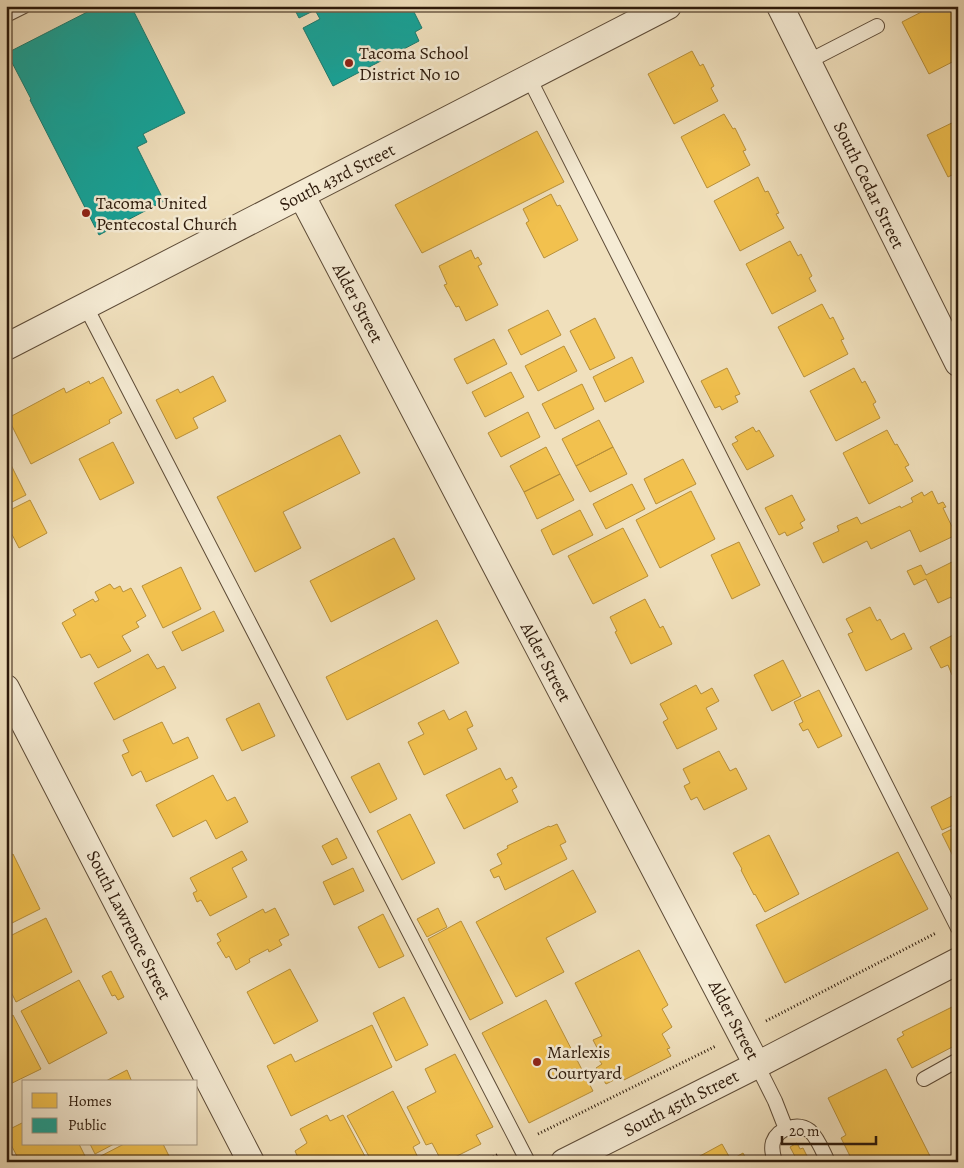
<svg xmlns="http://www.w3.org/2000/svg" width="964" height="1168" font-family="Alegreya,serif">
<rect width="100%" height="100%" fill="#f0e0bd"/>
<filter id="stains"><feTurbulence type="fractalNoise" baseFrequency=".004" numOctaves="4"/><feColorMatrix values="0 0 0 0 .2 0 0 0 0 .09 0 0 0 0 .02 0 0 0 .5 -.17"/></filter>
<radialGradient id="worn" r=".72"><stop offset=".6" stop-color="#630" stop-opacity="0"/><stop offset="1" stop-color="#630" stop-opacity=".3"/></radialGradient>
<path fill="#f2c14e" stroke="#b78f3a" d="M 893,6 L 906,6 L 896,11 Z
M 933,6 L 950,6 L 951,9 L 955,7 L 958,13 L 958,59 L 929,74 L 902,22 Z
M 692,51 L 700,66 L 703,64 L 714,86 L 711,88 L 718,101 L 674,124 L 648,74 Z
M 724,114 L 733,129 L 735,128 L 746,150 L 743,151 L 750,165 L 707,188 L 681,137 Z
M 958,120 L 958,172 L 948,177 L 927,135 Z
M 537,131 L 564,182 L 422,253 L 395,205 Z
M 758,177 L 765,192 L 768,191 L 779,213 L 776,214 L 784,228 L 740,251 L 714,201 Z
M 551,194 L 557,206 L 560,205 L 578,240 L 544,258 L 526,223 L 529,221 L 523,209 Z
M 790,241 L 798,256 L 801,254 L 812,276 L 809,278 L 816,291 L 772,314 L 746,264 Z
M 471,250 L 475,259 L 478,257 L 482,264 L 478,266 L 498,305 L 466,321 L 459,306 L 456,307 L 444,285 L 447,284 L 439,266 Z
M 822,304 L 830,319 L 833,317 L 844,339 L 841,340 L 848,354 L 804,377 L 778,327 Z
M 548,310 L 561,335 L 521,355 L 508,330 Z
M 595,318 L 615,358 L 590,370 L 570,331 Z
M 494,339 L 507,364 L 467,384 L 454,359 Z
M 564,346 L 577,371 L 538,391 L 525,366 Z
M 632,357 L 644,382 L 605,402 L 593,377 Z
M 727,368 L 740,394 L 735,396 L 738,402 L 722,410 L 720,406 L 715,408 L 701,381 Z
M 854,368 L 862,383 L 865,381 L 876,402 L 873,404 L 880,418 L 836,441 L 810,391 Z
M 511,372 L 524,397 L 485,417 L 472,392 Z
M 213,376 L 226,401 L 193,418 L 198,428 L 176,439 L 156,400 L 178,389 L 180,393 Z
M 103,377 L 122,413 L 109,420 L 110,423 L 31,464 L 8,418 L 64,388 L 66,393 L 89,381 L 90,384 Z
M 582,384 L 594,409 L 555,429 L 542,404 Z
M 528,412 L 540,437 L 501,457 L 488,433 Z
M 599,420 L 613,447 L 576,466 L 562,439 Z
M 753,427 L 756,432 L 759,430 L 774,456 L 747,470 L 732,444 L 738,441 L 735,437 Z
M 887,430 L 895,445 L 897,444 L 909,465 L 905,467 L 913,481 L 869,504 L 843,453 Z
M 340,435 L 360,473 L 283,512 L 301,548 L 255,572 L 217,497 Z
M 113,442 L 134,483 L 100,500 L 79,459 Z
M 546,447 L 560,474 L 524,492 L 510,466 Z
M 613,447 L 627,474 L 590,492 L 576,466 Z
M 6,455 L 26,495 L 6,505 Z
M 683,459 L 696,484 L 656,504 L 644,479 Z
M 560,474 L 574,500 L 537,519 L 524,492 Z
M 632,484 L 645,509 L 606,529 L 593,504 Z
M 691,491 L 715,539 L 660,568 L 636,520 Z
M 932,491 L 938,504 L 943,502 L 946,507 L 943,508 L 956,535 L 920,552 L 910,530 L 871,549 L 867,541 L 823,563 L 813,543 L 839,531 L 837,526 L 857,517 L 861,524 L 900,506 L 901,508 L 913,502 L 911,498 L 922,492 L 924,496 Z
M 792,495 L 805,520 L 800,523 L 803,528 L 787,536 L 785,532 L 779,535 L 765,508 Z
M 30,500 L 47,533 L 19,548 L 6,523 L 6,512 Z
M 580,510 L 593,535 L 553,555 L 541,530 Z
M 623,528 L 648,576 L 593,604 L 568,556 Z
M 394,538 L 415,579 L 331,622 L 310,581 Z
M 739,542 L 760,585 L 732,599 L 711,555 Z
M 958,559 L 958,610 L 951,597 L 938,603 L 926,579 L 914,585 L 907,571 L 921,565 L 926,575 Z
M 181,567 L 201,609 L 163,628 L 142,586 Z
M 110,584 L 114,589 L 120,586 L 123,592 L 131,588 L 146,616 L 136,622 L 139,627 L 122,636 L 131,651 L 98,668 L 90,654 L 81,658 L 62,623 L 76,615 L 73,610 L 93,599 L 95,602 L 99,600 L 95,592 Z
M 645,599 L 660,628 L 663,626 L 672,644 L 631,664 L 615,632 L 617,631 L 610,617 Z
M 870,607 L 877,621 L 880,619 L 891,640 L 904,633 L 912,649 L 866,671 L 848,634 L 853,632 L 846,619 Z
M 214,611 L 224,631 L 182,651 L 172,632 Z
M 437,620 L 459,663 L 347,720 L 326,677 Z
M 953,635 L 954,637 L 958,635 L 958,672 L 952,675 L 948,665 L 941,668 L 930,647 Z
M 148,654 L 157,669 L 164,666 L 176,688 L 114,720 L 94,683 Z
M 783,660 L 801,696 L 772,711 L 754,675 Z
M 696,685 L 701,694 L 712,688 L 719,701 L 706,708 L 717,729 L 677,749 L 663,722 L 668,719 L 660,704 Z
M 819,690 L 842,736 L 818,748 L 808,729 L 803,731 L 799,724 L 803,722 L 794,702 Z
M 259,703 L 275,736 L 242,751 L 226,719 Z
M 444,710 L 449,720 L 466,711 L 473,726 L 467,729 L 477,749 L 424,775 L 408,742 L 424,734 L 418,723 Z
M 162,722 L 173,744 L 188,737 L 198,758 L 146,782 L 141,771 L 132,776 L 122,755 L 129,752 L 123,740 Z
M 719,751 L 730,771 L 736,768 L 747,789 L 704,810 L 697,797 L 691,800 L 684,786 L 690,783 L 683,769 Z
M 379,763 L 397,799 L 370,813 L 351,777 Z
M 500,768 L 506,780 L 512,777 L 517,787 L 512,790 L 518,802 L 464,829 L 446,795 Z
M 213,775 L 227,801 L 235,797 L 248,822 L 216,839 L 206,820 L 173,837 L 156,805 Z
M 958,793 L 958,823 L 942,830 L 931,807 Z
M 410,814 L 435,863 L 402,880 L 377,831 Z
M 557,824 L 566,842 L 560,845 L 567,859 L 505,890 L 499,876 L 494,878 L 490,870 L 502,864 L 497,854 L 508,848 L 507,846 L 549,826 L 550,827 Z
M 958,826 L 958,866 L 942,834 Z
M 769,835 L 799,894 L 765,912 L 755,894 L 754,895 L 741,870 L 742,869 L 733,853 Z
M 337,838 L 347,858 L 332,865 L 322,846 Z
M 242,851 L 247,860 L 232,868 L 247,897 L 210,916 L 201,900 L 197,902 L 193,893 L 197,891 L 190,878 Z
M 898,852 L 928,909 L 785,983 L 756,925 Z
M 13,854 L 40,909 L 6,926 L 6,858 Z
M 353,868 L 364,891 L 334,905 L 323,882 Z
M 573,870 L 596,912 L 546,938 L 564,972 L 516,997 L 476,922 Z
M 275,908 L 289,935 L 279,940 L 282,945 L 269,952 L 268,949 L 249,959 L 250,962 L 236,970 L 229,956 L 226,958 L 217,943 L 221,941 L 217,934 L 263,909 L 265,913 Z
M 438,908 L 447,927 L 427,937 L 417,919 Z
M 383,914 L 404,956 L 379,968 L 358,927 Z
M 46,918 L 72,972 L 16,1002 L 6,982 L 6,938 Z
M 461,921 L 503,1003 L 470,1020 L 428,939 Z
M 639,950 L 668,1005 L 662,1009 L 672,1027 L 662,1034 L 670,1048 L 667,1049 L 671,1056 L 624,1080 L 622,1076 L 606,1084 L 596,1068 L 602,1064 L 599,1060 L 603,1059 L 593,1040 L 602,1036 L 575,983 Z
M 290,969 L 318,1021 L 274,1044 L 247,992 Z
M 111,971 L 124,997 L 118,1000 L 115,995 L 112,996 L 102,976 Z
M 79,980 L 107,1033 L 49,1064 L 21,1011 Z
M 404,997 L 428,1045 L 396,1061 L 373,1013 Z
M 546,1000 L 593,1091 L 529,1123 L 482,1033 Z
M 958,1004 L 958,1044 L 912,1068 L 897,1039 L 904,1035 L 902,1032 Z
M 13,1015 L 41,1069 L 6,1086 L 6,1019 Z
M 372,1025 L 392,1067 L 291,1116 L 267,1066 L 291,1054 L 295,1062 Z
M 455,1054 L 493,1127 L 476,1135 L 481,1144 L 445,1162 L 442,1162 L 432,1143 L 426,1145 L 407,1107 L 436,1092 L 425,1069 Z
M 886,1069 L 933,1162 L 853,1162 L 841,1138 L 846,1135 L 828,1098 Z
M 127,1070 L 132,1082 L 104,1082 Z
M 393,1091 L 420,1143 L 413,1147 L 420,1162 L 372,1162 L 347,1116 Z
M 327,1115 L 330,1121 L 343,1115 L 368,1162 L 300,1162 L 295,1151 L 307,1143 L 300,1129 Z
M 24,1122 L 24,1144 L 79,1144 L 86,1158 L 78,1162 L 20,1162 L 6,1135 L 6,1131 Z
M 797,1143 L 800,1149 L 803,1148 L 810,1162 L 798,1162 L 790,1147 Z
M 90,1144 L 114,1144 L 95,1154 Z
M 124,1144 L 163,1144 L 172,1162 L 99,1162 L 97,1158 Z
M 722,1144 L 731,1160 L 743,1153 L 748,1162 L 689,1162 Z"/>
<path fill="#17a398" stroke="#1d7a6d" d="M 99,6 L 131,6 L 185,113 L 143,134 L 147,142 L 137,147 L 164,201 L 99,235 L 30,100 L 31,99 L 7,53 Z
M 293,6 L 411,6 L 422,28 L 415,32 L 419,41 L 333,86 L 303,28 L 320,19 L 315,10 L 299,18 Z"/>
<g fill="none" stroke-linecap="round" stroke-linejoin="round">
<g stroke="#5d4b37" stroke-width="16">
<path id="lane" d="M 6,15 L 24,6
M 807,62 L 877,26
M 529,78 L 958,928
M 86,307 L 528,1162
M 757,1065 L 775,1101 L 786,1129
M 924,1079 L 958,1060
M 775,1162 C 773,1155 771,1149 773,1142 C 778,1128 798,1122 810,1131 C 818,1138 823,1152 828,1162"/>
</g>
<g stroke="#5d4b37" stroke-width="28">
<path id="street" d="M 780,6 L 958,363
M 302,196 L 757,1065
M 6,347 L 668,6
M 6,688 L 251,1162
M 564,1162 L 757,1065 L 958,961"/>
</g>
<path stroke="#2c190a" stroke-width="3" stroke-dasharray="1 2.5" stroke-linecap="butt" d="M 766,1021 L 936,933
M 538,1134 L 716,1046
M 484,1162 L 499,1154"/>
<use href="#lane" stroke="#f5ebd4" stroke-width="14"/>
<use href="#street" stroke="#f5ebd4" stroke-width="26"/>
</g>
<g fill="#8f2418" stroke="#f5ebd4" stroke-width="2">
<circle cx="349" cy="63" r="5"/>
<circle cx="86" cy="213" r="5"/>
<circle cx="537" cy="1062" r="5"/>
</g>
<g text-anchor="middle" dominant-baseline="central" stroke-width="5" stroke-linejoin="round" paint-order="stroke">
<g font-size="18" fill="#2c190a" stroke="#f5ebd4" text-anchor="start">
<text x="359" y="53">Tacoma School<tspan x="359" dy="21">District No 10</tspan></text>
<text x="96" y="203">Tacoma United<tspan x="96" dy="21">Pentecostal Church</tspan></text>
<text x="547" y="1052">Marlexis<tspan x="547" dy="21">Courtyard</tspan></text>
</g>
<g font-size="18" fill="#2c190a" stroke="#f5ebd4">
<text transform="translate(337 177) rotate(-27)">South 43rd Street</text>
<text transform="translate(869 185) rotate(64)">South Cedar Street</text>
<text transform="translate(358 303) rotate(62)">Alder Street</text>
<text transform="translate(546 662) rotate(62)">Alder Street</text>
<text transform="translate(129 925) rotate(63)">South Lawrence Street</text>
<text transform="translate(734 1020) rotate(62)">Alder Street</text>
<text transform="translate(681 1103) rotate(-27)">South 45th Street</text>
</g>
</g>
<rect width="964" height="1168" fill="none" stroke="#f0e0bd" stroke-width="25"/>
<rect x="8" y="8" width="949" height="1153" fill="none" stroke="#2c190a" stroke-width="2.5"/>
<rect x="12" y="12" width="939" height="1143" fill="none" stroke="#2c190a"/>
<rect x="22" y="1080" width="175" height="65" fill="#f5ebd4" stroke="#a59783"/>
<rect x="32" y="1093" width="25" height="15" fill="#f2c14e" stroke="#a59783"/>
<text x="68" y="1106" font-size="15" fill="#2c190a">Homes</text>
<rect x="32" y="1118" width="25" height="15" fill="#17a398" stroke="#a59783"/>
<text x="68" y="1130" font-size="15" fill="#2c190a">Public</text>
<path d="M782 1136v8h94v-8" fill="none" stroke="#2c190a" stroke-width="2.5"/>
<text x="789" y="1136" font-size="15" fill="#2c190a" stroke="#f5ebd4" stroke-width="4" paint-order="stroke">20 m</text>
<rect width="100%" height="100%" filter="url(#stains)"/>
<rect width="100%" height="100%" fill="url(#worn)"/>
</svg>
